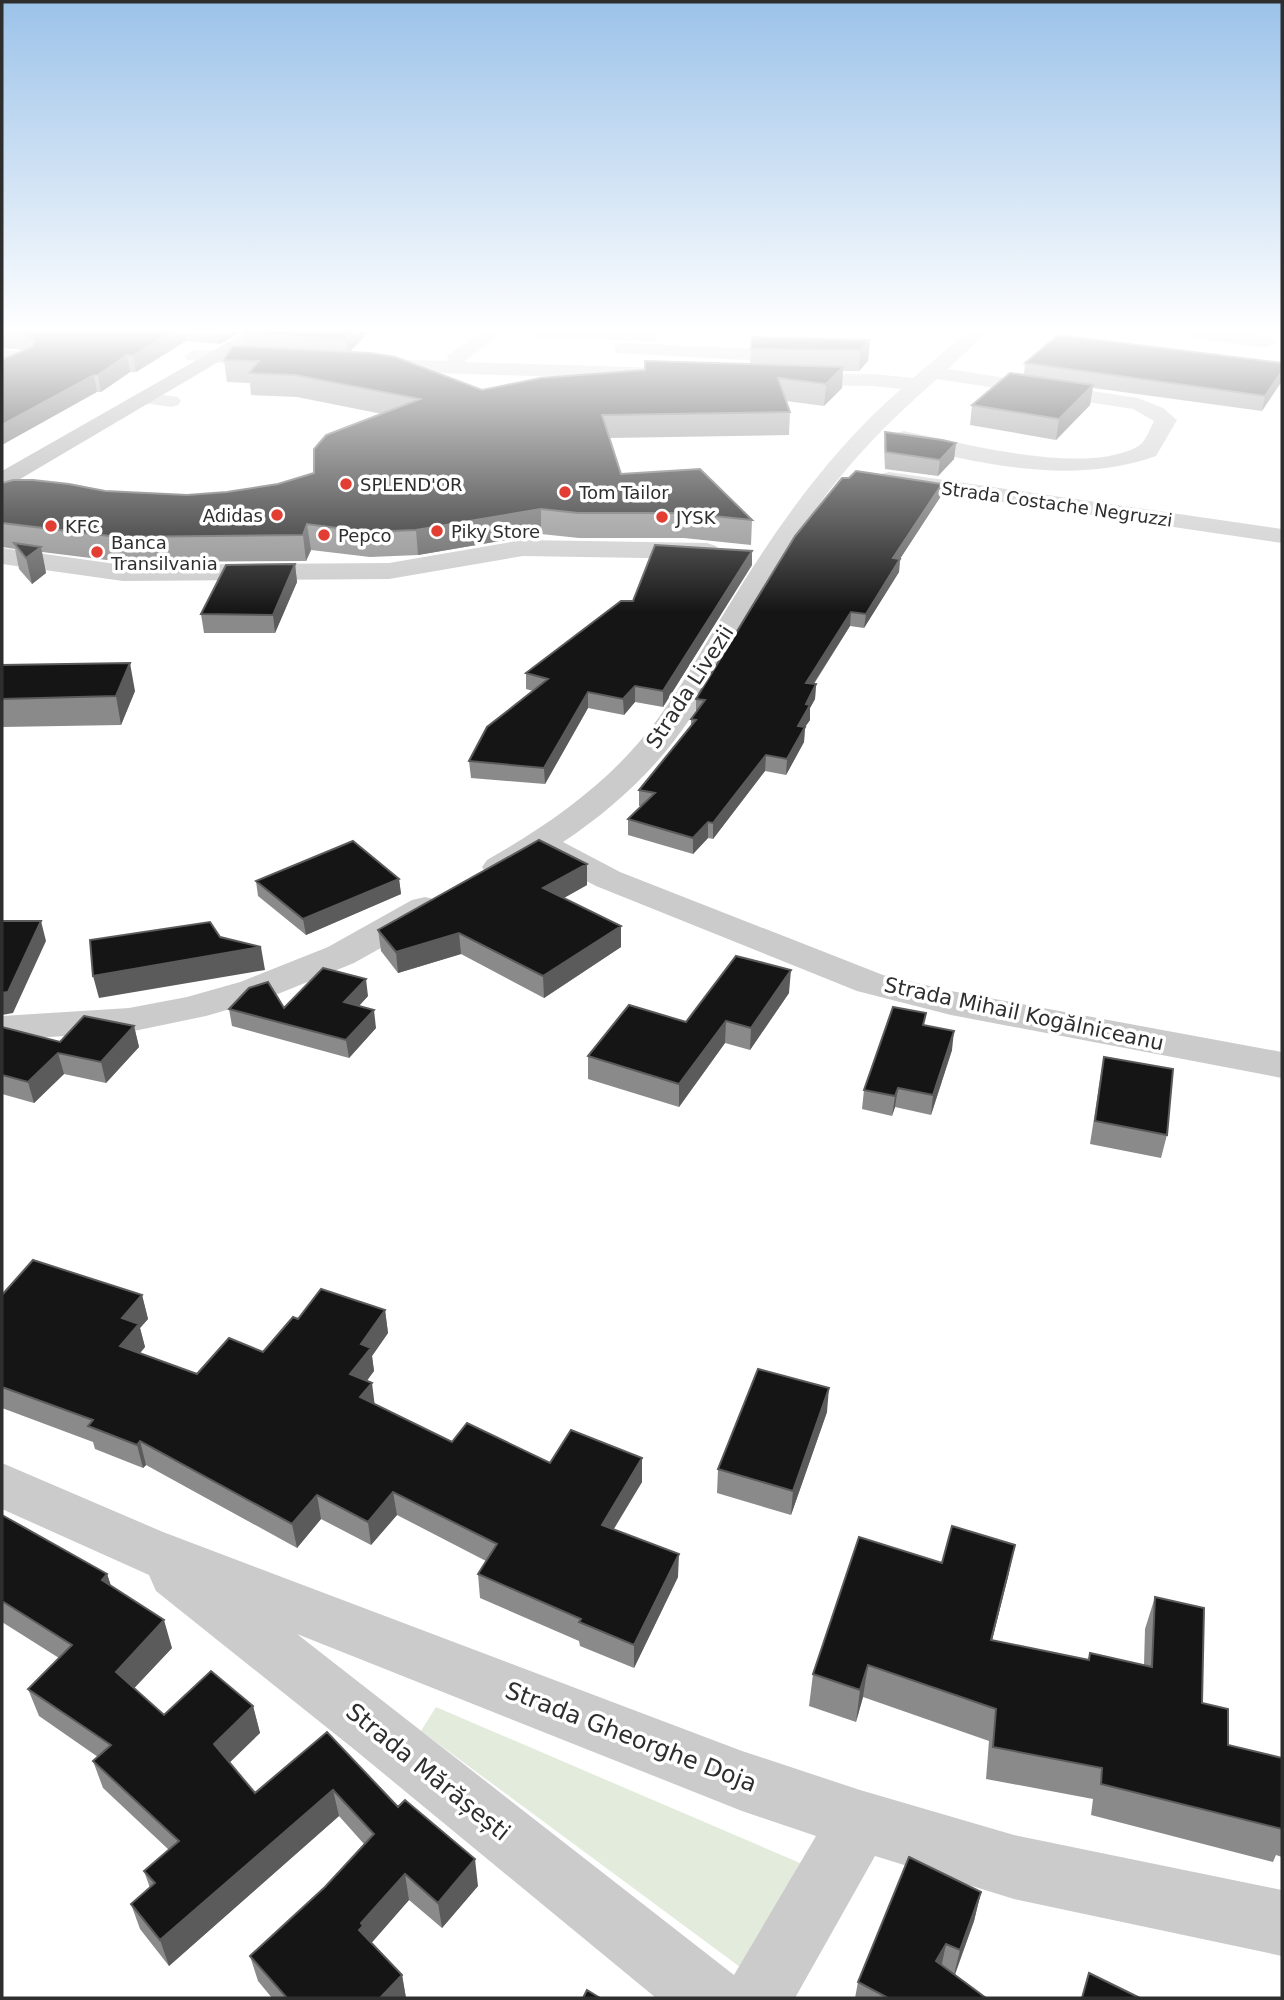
<svg xmlns="http://www.w3.org/2000/svg" width="1284" height="2000" font-family="'DejaVu Sans',sans-serif">
<rect width="100%" height="100%" fill="#fff"/>
<path fill="#e2ebdc" d="M 436,1707 L 800,1863 L 744,1970 L 421,1731 Z"/>
<g fill="none" stroke-linecap="round" stroke-linejoin="round">
<path fill="#cbcbcb" fill-rule="evenodd" d="M 481,332 L 502,332 L 464,362 L 663,368 L 670,370 L 673,374 L 670,378 L 663,380 L 370,371 L 363,369 L 360,365 L 363,361 L 370,359 L 447,361 L 448,355 Z
M 527,332 L 660,332 L 662,335 L 653,341 L 536,338 Z
M 967,332 L 987,332 L 948,369 L 1138,398 L 1163,408 L 1177,420 L 1156,456 C 1072,486 980,464 896,443 L 893,438 L 896,433 L 904,431 C 963,443 1082,476 1137,447 C 1145,443 1150,429 1154,421 L 1133,409 L 937,379 C 890,420 846,464 811,516 C 760,590 723,681 666,751 C 637,786 601,817 563,842 L 620,872 L 883,975 L 951,991 L 1282,1052 L 1282,1078 L 951,1015 L 857,991 L 596,886 L 540,857 C 522,868 508,880 487,874 L 482,867 L 487,860 C 545,827 602,788 645,735 C 677,697 700,652 726,610 C 776,528 828,453 901,389 L 873,386 L 789,385 L 782,383 L 779,379 L 782,375 L 873,374 L 913,378 Z
M 1182,332 C 1201,332 1264,328 1276,342 L 1266,348 L 1191,338 Z
M 624,343 L 802,351 L 812,357 L 802,363 L 617,353 L 614,349 L 617,345 Z
M 2,350 L 26,352 L 36,358 L 33,362 L 2,377 Z
M 194,350 L 254,354 L 264,360 L 254,366 L 187,360 L 184,356 Z
M 144,392 L 178,397 L 181,401 L 178,405 L 171,407 L 137,402 L 134,398 L 137,394 Z
M 889,472 L 1282,529 L 1282,543 L 881,484 L 877,479 L 881,474 Z
M 523,540 L 707,543 L 716,546 L 720,551 L 716,556 L 707,559 L 523,556 L 389,579 L 123,581 L 2,564 L 2,548 L 123,565 L 389,563 Z
M 425,897 L 438,900 L 443,908 L 438,916 L 354,963 L 268,998 L 206,1016 L 129,1032 L 2,1040 L 2,1016 L 129,1008 L 187,997 L 240,982 L 328,947 L 412,900 Z
M 2,1463 L 163,1532 L 742,1751 L 860,1790 L 1014,1835 L 1282,1890 L 1282,1956 L 1014,1899 L 875,1856 L 795,1998 L 656,1998 L 355,1750 L 156,1591 L 149,1575 L 2,1509 ZM 297,1634 L 742,1811 L 816,1836 L 734,1975 Z"/>
<path fill="#a6a6a6" fill-rule="evenodd" d="M 246,332 L 269,332 L 10,485 L 2,487 L 2,471 Z"/>
</g>
<path fill="#8a8a8a" d="M 2,332 L 241,332 L 220,344 L 186,341 L 136,372 L 130,372 L 101,392 L 97,392 L 26,350 L 2,348 Z
M 369,332 L 350,352 L 482,390 L 750,364 L 751,349 L 870,340 L 868,361 L 859,371 L 843,371 L 842,388 L 824,406 L 786,401 L 790,412 L 789,435 L 609,438 L 621,474 L 752,520 L 751,545 L 684,538 L 579,538 L 541,534 L 418,555 L 370,557 L 311,550 L 306,561 L 123,562 L 42,552 L 46,573 L 32,584 L 19,569 L 15,549 L 2,547 L 2,483 L 105,491 L 187,495 L 227,492 L 278,484 L 314,473 L 382,414 L 297,397 L 251,395 L 250,383 L 227,382 L 224,360 L 246,346 L 244,334 Z
M 1025,363 L 1282,363 L 1262,411 L 1093,388 L 1090,405 L 1056,440 L 970,425 L 972,405 L 1024,375 Z
M 885,432 L 956,443 L 954,459 L 938,476 L 885,469 L 884,447 Z
M 941,496 L 900,559 L 899,572 L 864,628 L 850,626 L 814,684 L 816,684 L 815,699 L 810,708 L 810,720 L 805,727 L 804,742 L 786,775 L 765,771 L 713,839 L 708,838 L 693,854 L 628,835 L 628,819 L 641,806 L 639,806 L 639,790 L 691,726 L 691,719 L 696,713 L 696,699 Z
M 295,564 L 297,582 L 275,633 L 204,633 L 201,614 Z
M 752,565 L 663,707 L 635,702 L 624,715 L 588,708 L 545,784 L 471,778 L 469,761 L 533,691 L 526,689 L 526,673 L 633,601 Z
M 2,665 L 135,691 L 121,725 L 2,727 Z
M 399,879 L 401,894 L 306,935 L 258,896 L 256,881 Z
M 587,885 L 564,898 L 621,947 L 544,998 L 461,954 L 398,973 L 381,951 L 378,930 Z
M 789,993 L 750,1050 L 725,1043 L 679,1107 L 588,1079 L 588,1056 L 686,1022 Z
M 368,996 L 359,1006 L 376,1028 L 349,1058 L 232,1026 L 229,1009 L 284,1008 Z
M 925,1025 L 952,1050 L 931,1115 L 895,1107 L 892,1116 L 862,1109 L 864,1090 Z
M 134,1026 L 139,1047 L 106,1083 L 64,1074 L 34,1103 L 2,1094 L 2,1027 L 60,1042 Z
M 1104,1057 L 1167,1135 L 1161,1158 L 1090,1144 L 1100,1080 Z
M 2,1295 L 142,1295 L 148,1319 L 140,1328 L 145,1347 L 140,1353 L 197,1374 L 263,1352 L 298,1319 L 385,1310 L 388,1333 L 372,1356 L 374,1371 L 367,1381 L 375,1405 L 452,1442 L 550,1463 L 642,1482 L 614,1529 L 678,1577 L 634,1668 L 580,1646 L 579,1641 L 480,1598 L 478,1574 L 486,1561 L 397,1515 L 371,1545 L 321,1519 L 297,1548 L 146,1465 L 143,1468 L 95,1449 L 93,1442 L 2,1408 Z
M 827,1412 L 791,1515 L 717,1493 L 718,1469 Z
M 2,1515 L 107,1574 L 111,1586 L 172,1648 L 134,1688 L 164,1715 L 253,1706 L 260,1733 L 229,1762 L 255,1793 L 327,1732 L 398,1807 L 478,1886 L 442,1928 L 409,1900 L 371,1943 L 402,1975 L 406,1998 L 272,1998 L 258,1981 L 250,1956 L 325,1887 L 364,1844 L 339,1816 L 169,1966 L 140,1929 L 131,1904 L 150,1888 L 144,1871 L 169,1850 L 103,1788 L 93,1761 L 98,1757 L 39,1716 L 28,1689 L 59,1658 L 2,1622 Z
M 1015,1545 L 992,1640 L 1088,1660 L 1090,1653 L 1144,1665 L 1145,1629 L 1155,1597 L 1202,1703 L 1228,1745 L 1282,1758 L 1282,1857 L 1276,1855 L 1273,1862 L 1091,1815 L 1093,1799 L 986,1779 L 989,1741 L 863,1697 L 856,1722 L 809,1706 L 813,1674 L 942,1563 Z
M 981,1892 L 974,1921 L 955,1975 L 986,1998 L 855,1998 L 858,1982 Z"/>
<path fill="#5b5b5b" d="M 172,332 L 185,332 L 186,341 L 136,372 L 133,356 Z
M 218,332 L 241,332 L 220,344 Z
M 352,332 L 369,332 L 347,355 L 346,339 Z
M 870,340 L 868,361 L 859,371 L 860,350 Z
M 127,355 L 130,372 L 101,392 L 98,375 Z
M 843,367 L 842,388 L 824,406 L 826,384 Z
M 1282,371 L 1282,381 L 1262,411 L 1265,396 Z
M 94,375 L 97,392 L 2,445 L 2,425 Z
M 1093,385 L 1090,405 L 1056,440 L 1059,419 Z
M 956,443 L 954,459 L 938,476 L 940,460 Z
M 942,484 L 941,496 L 892,571 L 893,558 Z
M 541,509 L 541,534 L 418,555 L 416,530 Z
M 307,524 L 311,550 L 306,561 L 303,535 Z
M 41,547 L 46,573 L 32,584 L 26,558 Z
M 752,551 L 752,565 L 663,707 L 663,691 Z
M 900,559 L 899,572 L 864,628 L 866,614 Z
M 295,564 L 297,582 L 275,633 L 273,615 Z
M 851,612 L 850,626 L 805,697 L 806,683 Z
M 130,663 L 135,691 L 121,725 L 116,696 Z
M 816,684 L 815,699 L 810,708 L 810,720 L 805,727 L 804,742 L 786,775 L 787,759 L 798,726 L 806,704 Z
M 635,686 L 635,702 L 624,715 L 623,699 Z
M 588,692 L 588,708 L 545,784 L 544,768 Z
M 766,755 L 765,771 L 713,839 L 713,823 Z
M 708,822 L 708,838 L 693,854 L 693,838 Z
M 587,864 L 587,885 L 544,909 L 543,888 Z
M 399,879 L 401,894 L 306,935 L 303,919 Z
M 41,921 L 46,941 L 13,1013 L 2,1015 L 2,993 Z
M 621,926 L 621,947 L 544,998 L 543,976 Z
M 459,933 L 461,954 L 398,973 L 396,952 Z
M 261,947 L 265,970 L 99,998 L 93,976 Z
M 791,970 L 789,993 L 750,1050 L 751,1028 Z
M 366,979 L 368,996 L 346,1020 L 344,1002 Z
M 374,1010 L 376,1028 L 349,1058 L 346,1040 Z
M 726,1021 L 725,1043 L 679,1107 L 679,1084 Z
M 134,1026 L 139,1047 L 106,1083 L 101,1062 Z
M 954,1031 L 952,1050 L 931,1115 L 933,1095 Z
M 58,1053 L 64,1074 L 34,1103 L 28,1082 Z
M 898,1088 L 895,1107 L 892,1116 L 895,1096 Z
M 142,1295 L 148,1319 L 140,1328 L 145,1347 L 126,1370 L 120,1346 L 122,1318 Z
M 385,1310 L 388,1333 L 372,1356 L 374,1371 L 354,1397 L 350,1374 L 361,1344 Z
M 372,1383 L 375,1407 L 360,1397 Z
M 829,1388 L 827,1412 L 791,1515 L 793,1491 Z
M 140,1441 L 146,1465 L 143,1468 L 137,1445 Z
M 642,1458 L 642,1482 L 602,1548 L 602,1525 Z
M 393,1492 L 397,1515 L 371,1545 L 368,1522 Z
M 317,1495 L 321,1519 L 297,1548 L 292,1524 Z
M 1015,1545 L 1008,1577 L 984,1672 L 991,1640 Z
M 679,1554 L 678,1577 L 634,1668 L 634,1645 Z
M 107,1574 L 116,1601 L 102,1580 Z
M 164,1620 L 172,1648 L 124,1699 L 116,1672 Z
M 868,1665 L 863,1697 L 856,1722 L 860,1690 Z
M 253,1706 L 260,1733 L 221,1771 L 214,1744 Z
M 333,1790 L 339,1816 L 169,1966 L 160,1940 Z
M 475,1859 L 478,1886 L 442,1928 L 438,1903 Z
M 405,1874 L 409,1900 L 368,1947 L 359,1930 L 361,1923 Z
M 981,1892 L 974,1921 L 953,1979 L 960,1950 Z
M 946,1944 L 940,1973 L 936,1961 Z
M 402,1975 L 406,1998 L 380,1998 Z"/>
<path fill="#151515" stroke="#5b5b5b" stroke-width="2" d="M 2,332 L 172,332 L 133,356 L 127,355 L 98,375 L 94,375 L 2,425 L 2,360 L 32,347 L 35,341 L 24,334 Z
M 247,332 L 352,332 L 346,339 L 244,334 Z
M 1058,335 L 1282,363 L 1282,371 L 1265,396 L 1025,363 Z
M 752,337 L 870,340 L 860,350 L 751,349 Z
M 233,346 L 370,353 L 395,357 L 482,390 L 541,378 L 645,370 L 645,361 L 843,367 L 826,384 L 778,378 L 790,412 L 602,415 L 621,474 L 700,469 L 752,520 L 684,513 L 578,513 L 541,509 L 416,530 L 368,532 L 307,524 L 303,535 L 118,537 L 2,523 L 2,483 L 13,480 L 33,480 L 69,484 L 105,491 L 187,495 L 227,492 L 278,484 L 314,473 L 314,449 L 326,435 L 420,399 L 295,375 L 249,373 L 259,361 L 224,360 Z
M 1010,373 L 1093,385 L 1059,419 L 972,405 Z
M 885,432 L 942,440 L 956,443 L 940,460 L 886,452 Z
M 856,471 L 942,484 L 893,558 L 900,559 L 866,614 L 851,612 L 806,683 L 816,684 L 806,704 L 810,705 L 798,726 L 805,727 L 787,759 L 766,755 L 713,823 L 708,822 L 693,838 L 628,819 L 655,793 L 639,790 L 696,720 L 691,719 L 705,700 L 696,699 L 795,536 L 842,478 L 849,478 Z
M 14,543 L 41,547 L 26,558 Z
M 655,545 L 752,551 L 663,691 L 635,686 L 623,699 L 588,692 L 544,768 L 469,761 L 487,727 L 548,679 L 526,673 L 621,601 L 633,601 Z
M 295,564 L 273,615 L 201,614 L 226,565 Z
M 130,663 L 116,696 L 2,699 L 2,665 Z
M 539,840 L 587,864 L 543,888 L 621,926 L 543,976 L 459,933 L 396,952 L 378,930 Z
M 353,841 L 399,879 L 303,919 L 256,881 Z
M 2,921 L 41,921 L 8,992 L 2,993 Z
M 210,922 L 220,937 L 261,947 L 93,976 L 90,940 Z
M 736,956 L 791,970 L 751,1028 L 726,1021 L 679,1084 L 588,1056 L 629,1005 L 686,1022 Z
M 323,968 L 366,979 L 344,1002 L 374,1010 L 346,1040 L 229,1009 L 249,988 L 268,982 L 284,1008 Z
M 893,1007 L 926,1013 L 923,1025 L 954,1031 L 933,1095 L 898,1088 L 895,1096 L 864,1090 Z
M 84,1016 L 134,1026 L 101,1062 L 58,1053 L 28,1082 L 2,1075 L 2,1027 L 60,1042 Z
M 1104,1057 L 1173,1069 L 1167,1135 L 1095,1121 Z
M 33,1260 L 142,1295 L 122,1318 L 139,1324 L 120,1346 L 197,1374 L 229,1338 L 263,1352 L 293,1317 L 298,1319 L 321,1289 L 385,1310 L 361,1344 L 371,1348 L 350,1374 L 372,1383 L 360,1397 L 452,1442 L 467,1423 L 550,1463 L 571,1430 L 642,1458 L 602,1525 L 679,1554 L 634,1645 L 579,1622 L 581,1619 L 478,1574 L 497,1544 L 393,1492 L 368,1522 L 317,1495 L 292,1524 L 140,1441 L 137,1445 L 88,1426 L 93,1420 L 2,1387 L 2,1295 Z
M 758,1369 L 829,1388 L 793,1491 L 718,1469 Z
M 2,1515 L 107,1574 L 102,1580 L 164,1620 L 116,1672 L 164,1715 L 211,1671 L 253,1706 L 214,1744 L 255,1793 L 327,1732 L 398,1807 L 405,1800 L 475,1859 L 438,1903 L 405,1874 L 361,1923 L 363,1926 L 359,1930 L 402,1975 L 380,1998 L 287,1998 L 250,1956 L 325,1887 L 374,1834 L 333,1790 L 160,1940 L 131,1904 L 155,1883 L 144,1871 L 179,1841 L 93,1761 L 111,1745 L 28,1689 L 72,1645 L 2,1601 Z
M 952,1526 L 1015,1545 L 991,1640 L 1089,1660 L 1090,1653 L 1152,1667 L 1155,1597 L 1204,1608 L 1202,1703 L 1228,1709 L 1228,1745 L 1282,1758 L 1282,1829 L 1101,1784 L 1102,1768 L 993,1747 L 996,1709 L 868,1665 L 860,1690 L 813,1674 L 859,1537 L 942,1563 Z
M 909,1857 L 981,1892 L 960,1950 L 946,1944 L 936,1961 L 986,1998 L 888,1998 L 858,1982 Z
M 1089,1973 L 1140,1998 L 1082,1998 Z
M 587,1990 L 600,1998 L 583,1998 Z"/>
<linearGradient id="sky" x2="0" y2="1"><stop stop-color="#9bc2e9"/><stop offset="0.54" stop-color="#fff"/><stop offset="1" stop-color="#fff" stop-opacity="0"/></linearGradient>
<rect width="1284" height="612" fill="url(#sky)"/>
<g fill="#e23e33" stroke="#fff" stroke-width="2.5">
<circle cx="346" cy="484" r="7"/>
<circle cx="565" cy="492" r="7"/>
<circle cx="277" cy="515" r="7"/>
<circle cx="662" cy="517" r="7"/>
<circle cx="51" cy="526" r="7"/>
<circle cx="437" cy="531" r="7"/>
<circle cx="324" cy="535" r="7"/>
<circle cx="97" cy="552" r="7"/>
</g>
<g text-anchor="middle" dominant-baseline="central" stroke-width="7" stroke-linejoin="round" paint-order="stroke">
<g font-size="18" fill="#2e2e2e" stroke="#fff" text-anchor="start">
<text x="360" y="484">SPLEND'OR</text>
<text x="579" y="492">Tom Tailor</text>
<text x="263" y="515" text-anchor="end">Adidas</text>
<text x="676" y="517">JYSK</text>
<text x="65" y="526">KFC</text>
<text x="451" y="531">Piky Store</text>
<text x="338" y="535">Pepco</text>
<text x="111" y="542">Banca<tspan x="111" dy="21">Transilvania</tspan></text>
</g>
<g font-size="18" fill="#2e2e2e" stroke="#fff">
<text transform="translate(1057 504) rotate(8)">Strada Costache Negruzzi</text>
</g>
<g font-size="21" fill="#2e2e2e" stroke="#fff">
<text transform="translate(690 687) rotate(-57)">Strada Livezii</text>
<text transform="translate(1024 1014) rotate(12)">Strada Mihail Kogălniceanu</text>
</g>
<g font-size="24" fill="#2e2e2e" stroke="#fff">
<text transform="translate(631 1737) rotate(21)">Strada Gheorghe Doja</text>
<text transform="translate(428 1772) rotate(39)">Strada Mărășești</text>
</g>
</g>
<rect width="1284" height="2000" fill="none" stroke="#2e2e2e" stroke-width="7"/>
</svg>
